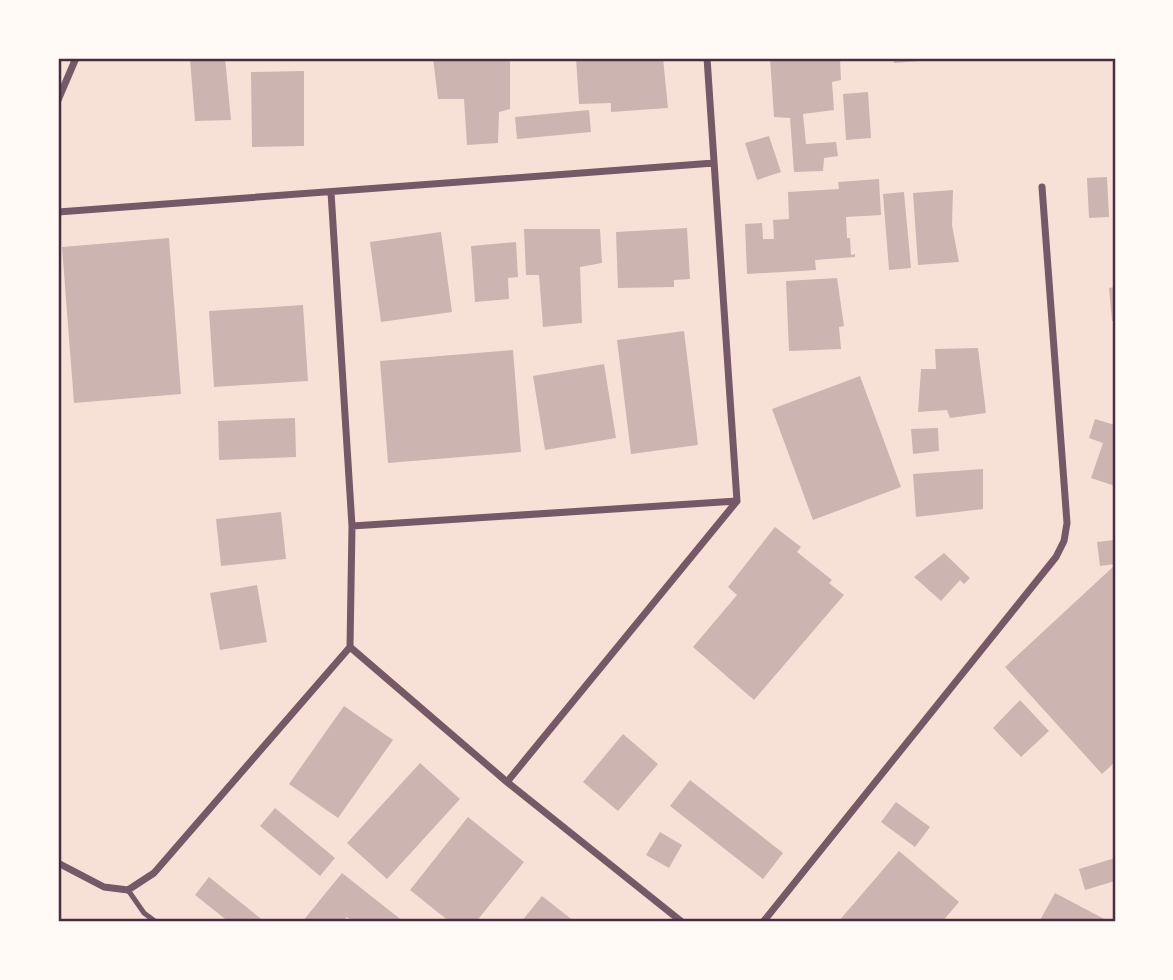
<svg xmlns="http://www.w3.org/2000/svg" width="1173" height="980" font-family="'Archivo Narrow',sans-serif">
<rect width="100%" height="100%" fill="#f7e1d7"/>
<path fill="#ccb4b1" d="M 225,58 L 231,120 L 195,121 L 190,59 Z
M 433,58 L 510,58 L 510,109 L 499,112 L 498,143 L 467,145 L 464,99 L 438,99 Z
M 576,58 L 663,58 L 668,108 L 611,112 L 611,103 L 579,104 Z
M 770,58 L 840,58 L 841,80 L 832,82 L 834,110 L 803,114 L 806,144 L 836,142 L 838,156 L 824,158 L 823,171 L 794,172 L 790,118 L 774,117 Z
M 894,58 L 935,58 L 935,60 L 894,63 Z
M 304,71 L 304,146 L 252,147 L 251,72 Z
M 868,92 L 871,138 L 846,140 L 843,94 Z
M 589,110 L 591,132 L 517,139 L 515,117 Z
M 769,136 L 781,172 L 757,180 L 745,143 Z
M 1107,177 L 1109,217 L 1089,218 L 1087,178 Z
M 879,179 L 881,215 L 846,217 L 847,238 L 850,238 L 851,255 L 855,254 L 855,257 L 815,260 L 816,270 L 747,274 L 745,224 L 762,223 L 763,239 L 774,239 L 773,220 L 789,219 L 788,192 L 839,189 L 838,182 Z
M 953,190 L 952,225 L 959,262 L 918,265 L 913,193 Z
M 904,192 L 911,268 L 889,270 L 883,194 Z
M 687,228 L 690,279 L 674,280 L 674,287 L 618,288 L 616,232 Z
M 524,229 L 600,229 L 602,263 L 580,267 L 582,323 L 543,327 L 539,275 L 526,275 Z
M 441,232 L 452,312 L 381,322 L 370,242 Z
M 169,238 L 181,394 L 74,403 L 62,247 Z
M 516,242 L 518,277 L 508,278 L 509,299 L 475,302 L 471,246 Z
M 837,278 L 844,326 L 839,327 L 841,349 L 789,351 L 786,281 Z
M 1115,287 L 1115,321 L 1112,321 L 1109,288 Z
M 303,305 L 308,381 L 214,387 L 209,311 Z
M 684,331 L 698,445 L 631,454 L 617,340 Z
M 978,348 L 986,413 L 950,418 L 947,410 L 918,412 L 921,369 L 936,369 L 935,349 Z
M 513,350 L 521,452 L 388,463 L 380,361 Z
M 604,364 L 616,438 L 545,450 L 533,376 Z
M 860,376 L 901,487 L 813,520 L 772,409 Z
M 295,418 L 296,457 L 219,460 L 218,421 Z
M 1095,419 L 1115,425 L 1115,486 L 1091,478 L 1103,443 L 1089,438 Z
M 938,428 L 939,451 L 913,454 L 911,429 Z
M 983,469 L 983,509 L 916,517 L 913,474 Z
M 281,512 L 286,559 L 221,566 L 216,519 Z
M 775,527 L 801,547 L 797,552 L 832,580 L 829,583 L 844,595 L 754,700 L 693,647 L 737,595 L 728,587 Z
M 1115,540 L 1115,564 L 1100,566 L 1097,542 Z
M 944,553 L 970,578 L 964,584 L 960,580 L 941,601 L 914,577 Z
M 1115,565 L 1115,762 L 1102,774 L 1005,667 Z
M 257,585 L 267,642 L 220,650 L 210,593 Z
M 1020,700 L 1049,731 L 1021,757 L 993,728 Z
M 344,706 L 393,740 L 338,818 L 289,784 Z
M 623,734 L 658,764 L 618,811 L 583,782 Z
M 420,763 L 460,799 L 387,879 L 347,843 Z
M 690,780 L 783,853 L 763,879 L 670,806 Z
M 896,802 L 930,827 L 915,847 L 881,822 Z
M 275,808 L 335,858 L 320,876 L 260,826 Z
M 468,817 L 524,862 L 476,922 L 450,922 L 410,890 Z
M 660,832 L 682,845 L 669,868 L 646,855 Z
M 899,851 L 959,902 L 942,922 L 838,922 Z
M 1115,858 L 1115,881 L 1085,890 L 1079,869 Z
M 342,873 L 404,922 L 353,922 L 347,917 L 342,922 L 302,922 Z
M 209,877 L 265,922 L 229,922 L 195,895 Z
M 1055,893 L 1110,922 L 1039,922 Z
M 542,896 L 575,922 L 521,922 Z"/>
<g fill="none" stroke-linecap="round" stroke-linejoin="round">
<path stroke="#755966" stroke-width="5" d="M 128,890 L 144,913 L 156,922"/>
<path stroke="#755966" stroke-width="7" d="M 58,100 L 76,58
M 331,192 L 352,526 L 350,647
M 58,212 L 714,163
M 352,526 L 737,501
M 350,647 L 507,782 L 682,922
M 507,782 L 737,501 L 707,58
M 58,863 L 104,887 L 128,890 L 154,873 L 350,647
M 763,922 L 1056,557 L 1064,541 L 1067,523 L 1042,187"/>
</g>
<rect width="1173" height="980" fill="none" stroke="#fffaf5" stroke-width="119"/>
<rect x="60" y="60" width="1054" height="860" fill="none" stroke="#4a2c40" stroke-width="2.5"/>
</svg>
